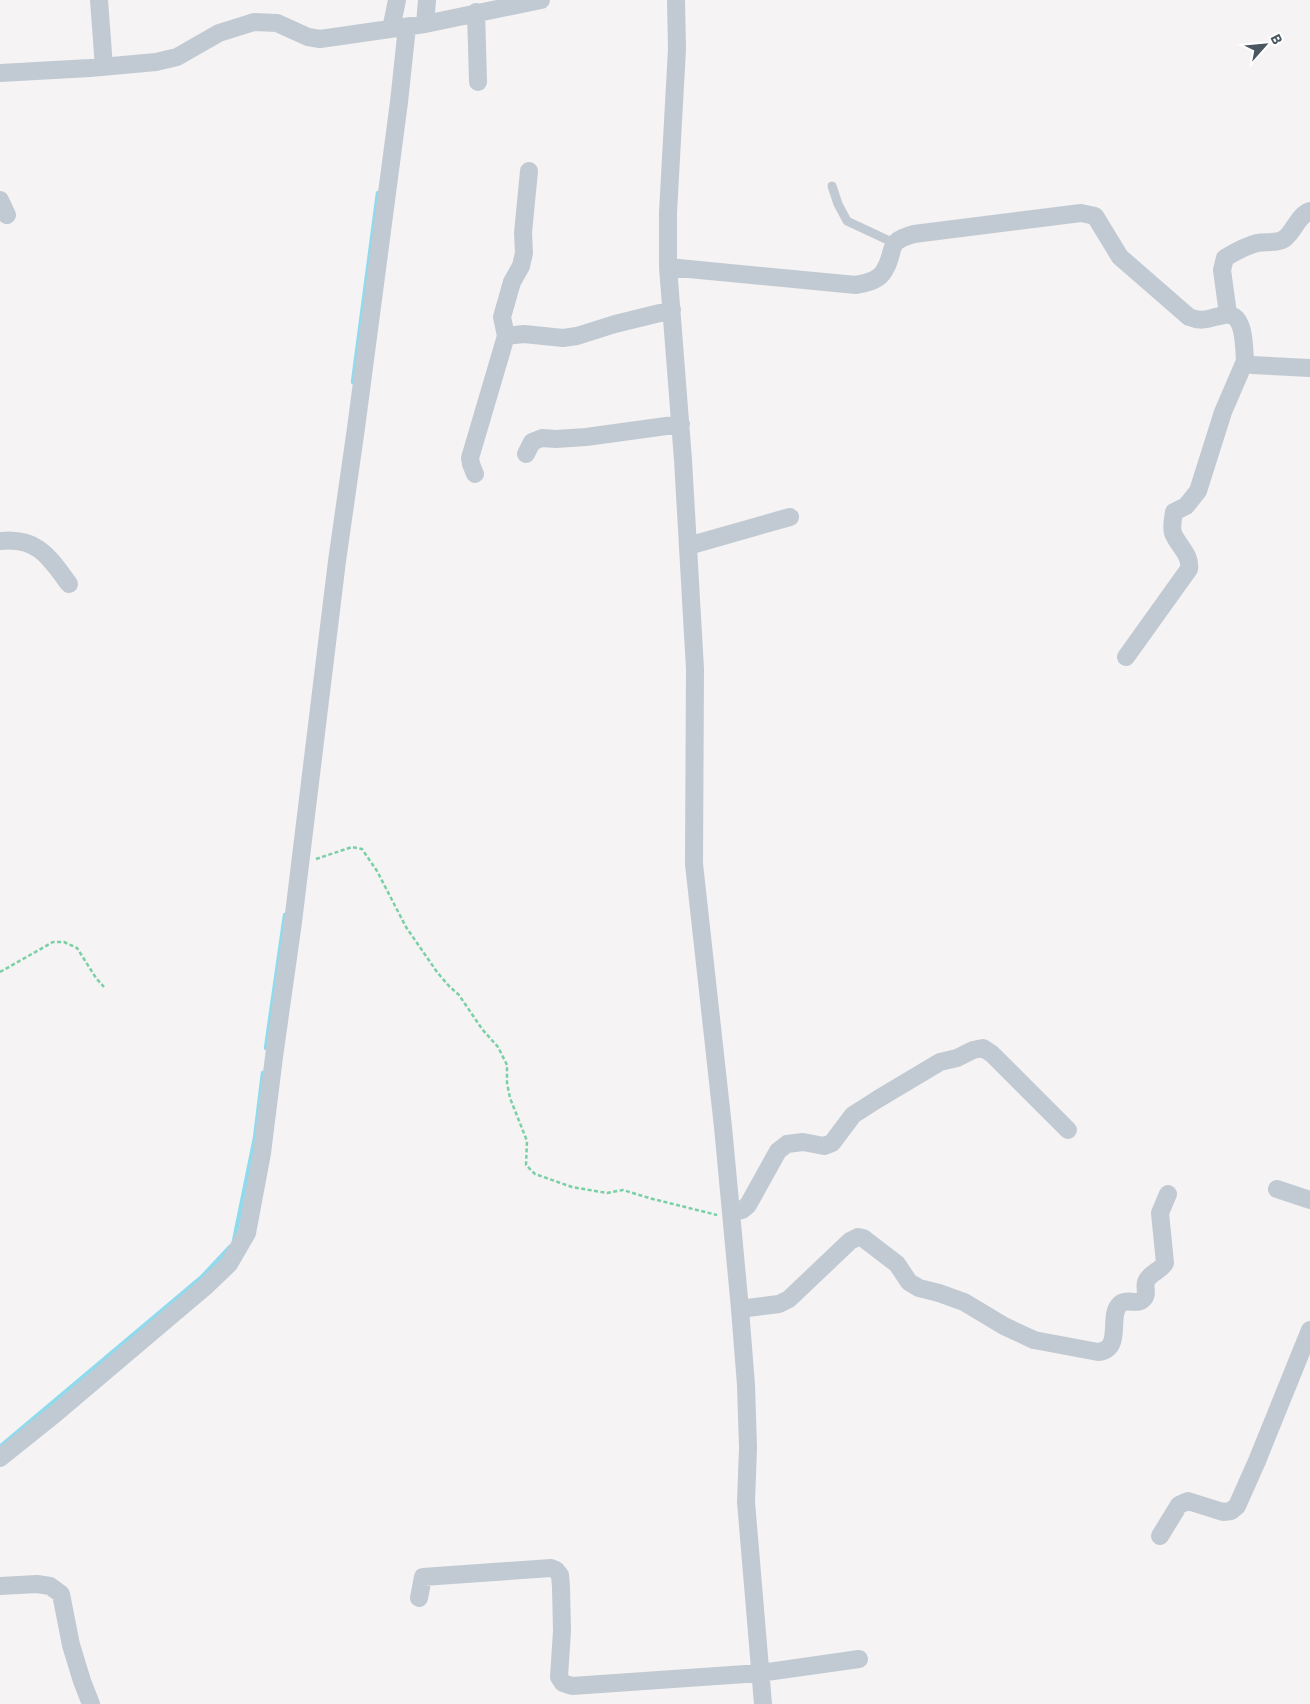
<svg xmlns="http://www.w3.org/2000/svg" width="1310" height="1704" font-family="'IBM Plex Sans',sans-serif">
<rect width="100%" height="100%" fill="#f5f3f3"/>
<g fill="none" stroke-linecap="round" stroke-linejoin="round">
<path stroke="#90daee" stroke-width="4.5" d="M 353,382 L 378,193
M 266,1048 L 285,915
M 234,1241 L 255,1138 L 263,1073
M 0,1447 L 202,1277 L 230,1247"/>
<path stroke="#7ad0a6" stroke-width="2.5" stroke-dasharray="4 2.5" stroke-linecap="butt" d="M 316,859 L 352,847 L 362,849 L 377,871 L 406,927 L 437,972 L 449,986 L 459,995 L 482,1029 L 498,1047 L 507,1065 L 507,1083 L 510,1098 L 527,1141 L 526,1165 L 535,1174 L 572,1187 L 607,1193 L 623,1190 L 649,1198 L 717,1215
M 0,972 L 53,942 L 64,942 L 77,948 L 96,978 L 104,987"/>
<path stroke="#c1cad2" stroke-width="9" d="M 832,186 L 838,204 L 847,221 L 894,243"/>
<path stroke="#c1cad2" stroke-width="18" d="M 99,0 L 104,67
M 676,0 L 677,49 L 668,212 L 668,267 L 683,460 L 695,669 L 694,864 L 723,1127 L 740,1309 L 746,1385 L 748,1448 L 746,1502 L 763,1704
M 476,12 L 478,82
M 425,24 L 427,0
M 391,29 L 397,0
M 0,73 L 90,68 L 156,62 L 177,57 L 219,33 L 254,22 L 277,23 L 308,37 L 320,39 L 425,24 L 541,0
M 0,200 L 7,215
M 668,267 L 856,285 C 865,283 879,281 884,271 C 897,250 884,242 914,234 L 1081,213 L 1095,216 L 1120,257 L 1189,317 C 1199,321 1205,320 1215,317 C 1220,316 1226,314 1230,315 C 1245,318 1244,349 1245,361 L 1252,365 L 1310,368
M 1228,314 L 1222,270 L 1225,258 C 1235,252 1245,246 1257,243 C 1265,241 1276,244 1284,239 C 1295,231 1297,216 1310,211
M 506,336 L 502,317 L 512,282 L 521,266 L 524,253 L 523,233 L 529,171
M 526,454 L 532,442 L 542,438 L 556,439 L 586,437 L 681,424
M 475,474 L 471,464 L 470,458 L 506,336 L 524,334 L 563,338 L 577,336 L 615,324 L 672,310
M 0,541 C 38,537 49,557 69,584
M 688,546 L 790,517
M 1126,657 L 1189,569 C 1191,554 1178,546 1173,533 C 1171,526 1173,519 1174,512 L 1186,506 L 1198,491 L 1223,412 L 1245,361
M 1277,1189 L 1310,1200
M 732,1213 L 742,1210 L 748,1205 L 778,1151 L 787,1144 L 803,1142 L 824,1146 L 832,1143 L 853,1115 L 878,1099 L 940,1062 L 957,1058 L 973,1050 L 983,1048 L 992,1054 L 1068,1130
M 740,1309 L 779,1304 L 789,1299 L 850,1241 L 858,1237 L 863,1238 L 897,1264 L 909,1282 L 919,1288 L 939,1293 L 964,1302 L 1004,1326 L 1034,1340 L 1098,1352 C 1124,1349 1107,1316 1120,1304 C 1127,1298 1136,1305 1142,1300 C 1149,1295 1144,1288 1146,1282 C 1149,1273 1161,1271 1165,1263 L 1160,1213 L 1168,1194
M 0,1458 L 55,1414 L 205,1287 L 229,1264 L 247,1233 L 262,1153 L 274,1057 L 293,922 L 337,561 L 356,428 L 399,102 L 407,27
M 1160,1536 L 1179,1505 L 1188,1501 L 1223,1512 L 1231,1511 L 1237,1506 L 1257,1461 L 1310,1330
M 0,1586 L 37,1584 L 50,1586 L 61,1594 L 71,1645 L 82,1681 L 91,1704
M 419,1598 L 423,1577 L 551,1568 L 556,1570 L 560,1575 L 561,1587 L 562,1631 L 559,1677 L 563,1683 L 572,1686 L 760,1673 L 859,1659"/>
</g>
<g transform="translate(1265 45) rotate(63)" stroke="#ffffff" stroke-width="4" paint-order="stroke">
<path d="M0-4L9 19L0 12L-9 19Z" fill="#4a5661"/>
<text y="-8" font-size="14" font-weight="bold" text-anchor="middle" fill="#4a5661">B</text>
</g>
</svg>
